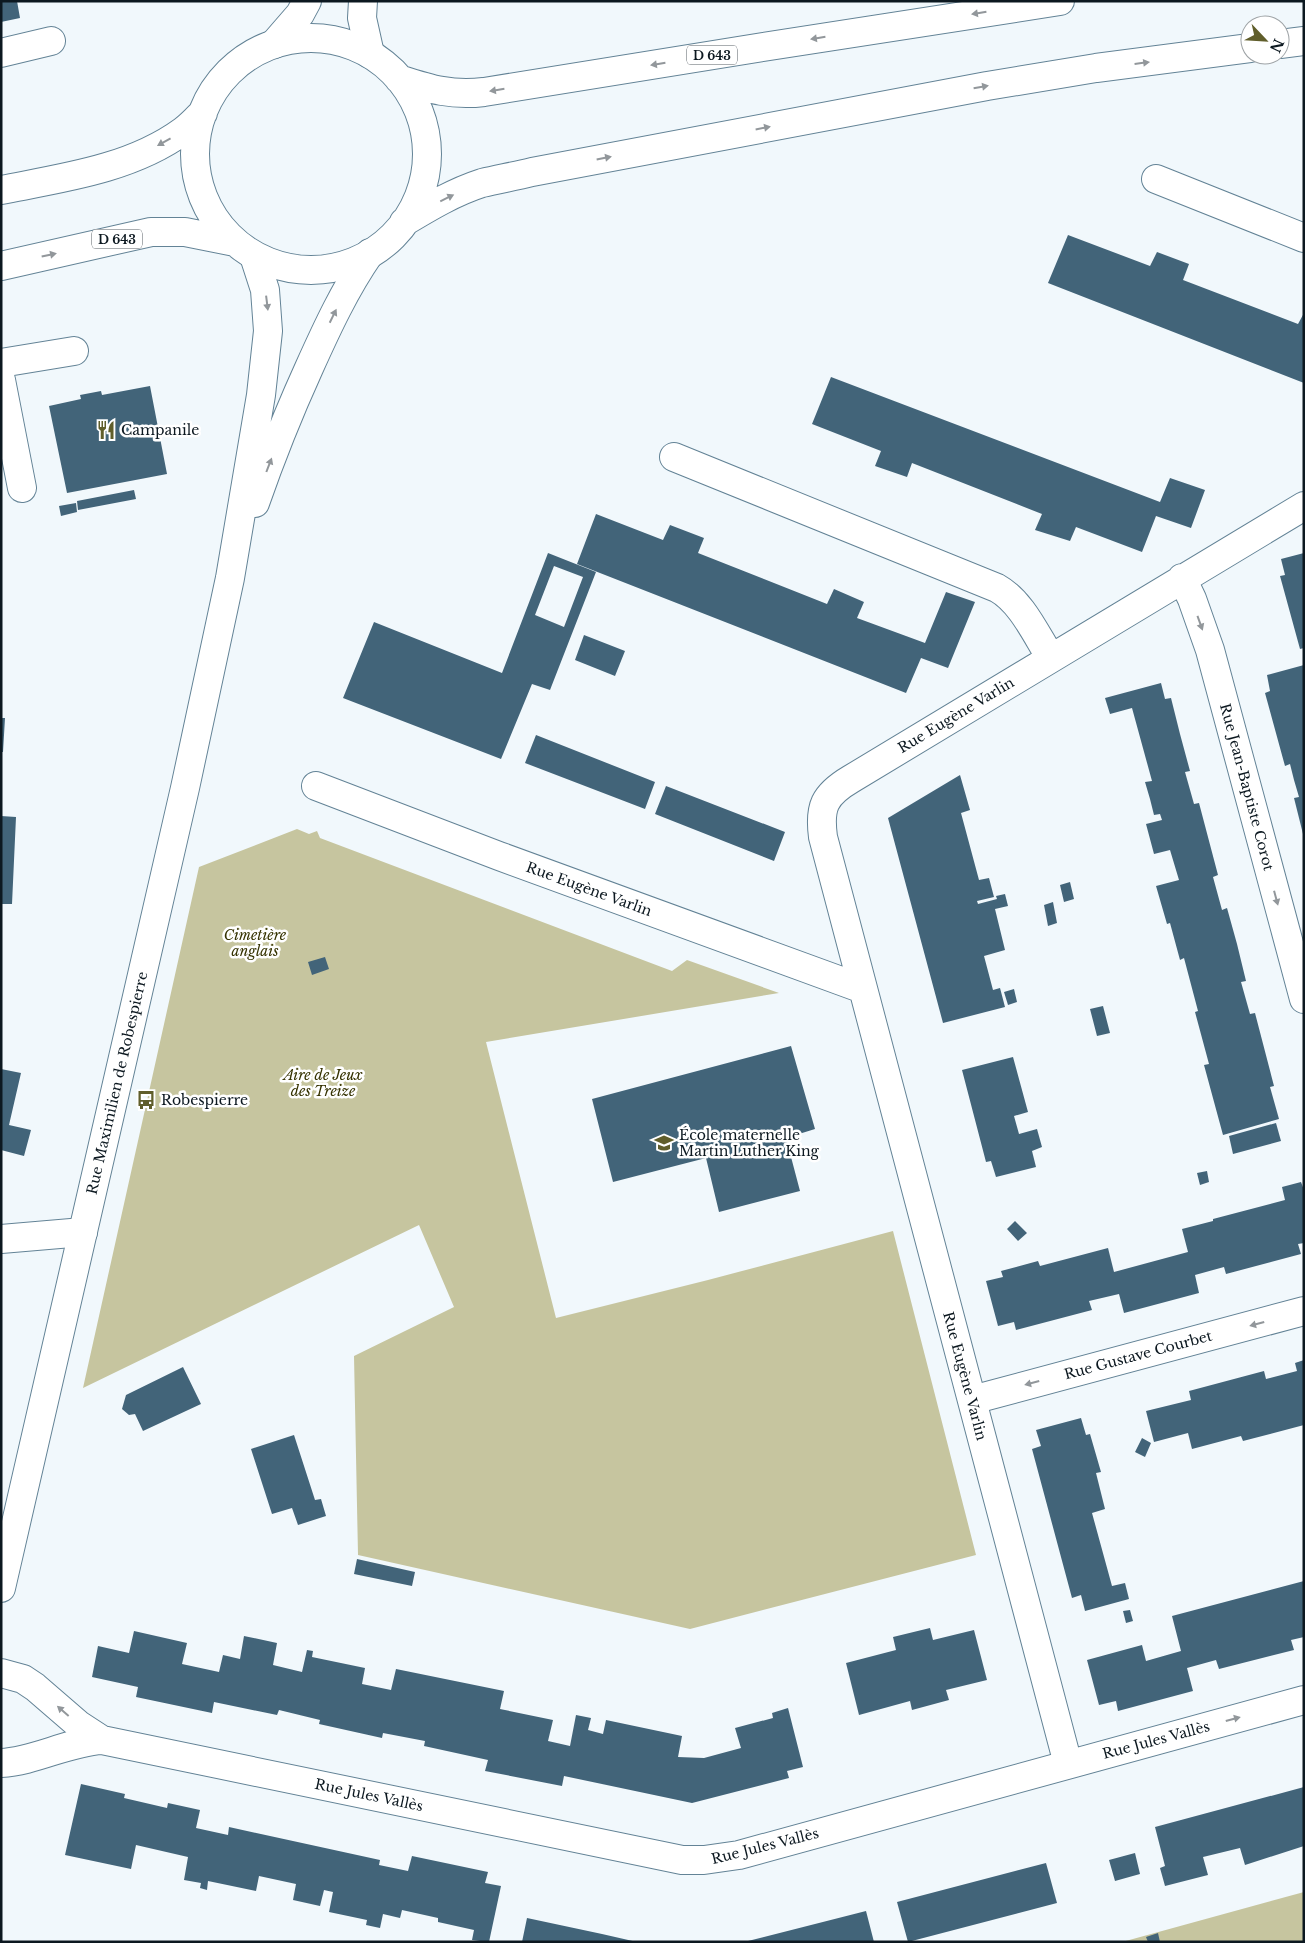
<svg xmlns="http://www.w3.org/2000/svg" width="1305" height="1943" font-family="'Libre Baskerville',serif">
<rect width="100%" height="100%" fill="#f1f8fc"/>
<path fill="#c6c59f" d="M 297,829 L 309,834 L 317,831 L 320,838 L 672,971 L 687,960 L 779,993 L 486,1042 L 556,1318 L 708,1280 L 893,1231 L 976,1555 L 690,1629 L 358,1555 L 354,1356 L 454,1307 L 419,1225 L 83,1388 L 199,867 Z
M 1304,1892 L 1304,1942 L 1122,1942 Z"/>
<path fill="#426479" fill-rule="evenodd" d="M 1,1 L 17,1 L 20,18 L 1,22 Z
M 1068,235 L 1150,266 L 1157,252 L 1189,264 L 1183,280 L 1298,324 L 1304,313 L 1304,383 L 1048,283 Z
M 831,377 L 1160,502 L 1170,478 L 1205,490 L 1191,528 L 1156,516 L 1142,552 L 1076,527 L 1070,541 L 1035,530 L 1042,514 L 912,463 L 907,477 L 875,466 L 881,451 L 812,424 Z
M 150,386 L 167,474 L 67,493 L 49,406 L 81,399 L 80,395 L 101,391 L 102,395 Z
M 134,490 L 136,499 L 78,510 L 77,501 Z
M 76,503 L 77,512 L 61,516 L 59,506 Z
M 596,514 L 663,540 L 670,525 L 704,538 L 698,553 L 827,604 L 834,589 L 864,602 L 857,618 L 925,643 L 946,592 L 975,602 L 948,668 L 921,658 L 906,693 L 577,564 Z
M 548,553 L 596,572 L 550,690 L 532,684 L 501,759 L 343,698 L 374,622 L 502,673 ZM 554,566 L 583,577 L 564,627 L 535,615 Z
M 1304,553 L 1304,648 L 1300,649 L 1280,576 L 1285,575 L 1281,559 Z
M 584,635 L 625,651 L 615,676 L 575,660 Z
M 1304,665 L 1304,834 L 1303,834 L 1294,798 L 1299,797 L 1294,780 L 1290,764 L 1285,766 L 1265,693 L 1270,691 L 1267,675 Z
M 1161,683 L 1165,699 L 1171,698 L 1180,734 L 1190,771 L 1185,772 L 1194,804 L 1199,803 L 1218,875 L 1213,877 L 1222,910 L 1227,908 L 1237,944 L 1246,981 L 1241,982 L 1250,1014 L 1255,1013 L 1274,1086 L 1270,1087 L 1279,1119 L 1223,1135 L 1204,1065 L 1209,1064 L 1195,1012 L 1198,1011 L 1184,958 L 1180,960 L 1170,923 L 1167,924 L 1156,886 L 1179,880 L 1170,850 L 1154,854 L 1146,824 L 1162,820 L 1160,814 L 1154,815 L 1150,799 L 1145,782 L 1152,781 L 1132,708 L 1110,714 L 1105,698 Z
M 1,718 L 5,718 L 3,752 L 1,752 Z
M 536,735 L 655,782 L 645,809 L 525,763 Z
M 960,775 L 970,810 L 961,813 L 979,880 L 989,878 L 994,897 L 977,901 L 978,904 L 997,899 L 996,896 L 1005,894 L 1008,906 L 995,909 L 1005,950 L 984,956 L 993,990 L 1000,988 L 1005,1007 L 943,1023 L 888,818 Z
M 666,786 L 785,832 L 774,861 L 655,814 Z
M 1,816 L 16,817 L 12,904 L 1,904 Z
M 1070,882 L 1074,899 L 1064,902 L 1060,885 Z
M 1053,902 L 1057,923 L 1048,926 L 1044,905 Z
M 325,957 L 329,969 L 312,975 L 308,962 Z
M 1014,989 L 1017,1002 L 1008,1005 L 1004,992 Z
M 1103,1006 L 1110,1033 L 1097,1036 L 1090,1009 Z
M 791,1046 L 815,1129 L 786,1138 L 800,1191 L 719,1212 L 706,1158 L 613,1182 L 592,1099 Z
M 1013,1057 L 1028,1112 L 1014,1116 L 1019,1134 L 1037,1129 L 1042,1147 L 1032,1151 L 1036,1167 L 996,1177 L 991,1161 L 986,1162 L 962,1070 Z
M 1,1069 L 21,1073 L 9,1125 L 31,1130 L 24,1156 L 1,1150 Z
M 1276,1123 L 1281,1141 L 1233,1154 L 1229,1136 Z
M 1207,1171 L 1209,1182 L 1200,1185 L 1197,1173 Z
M 1301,1182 L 1304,1190 L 1304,1243 L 1298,1244 L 1301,1254 L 1226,1274 L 1224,1267 L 1195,1275 L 1199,1293 L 1124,1313 L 1119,1294 L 1089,1301 L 1092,1310 L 1016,1330 L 1014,1322 L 998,1326 L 986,1281 L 1003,1277 L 1001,1271 L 1038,1261 L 1040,1266 L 1108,1248 L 1114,1272 L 1188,1252 L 1182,1229 L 1213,1221 L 1213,1219 L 1285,1200 L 1282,1187 Z
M 1015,1221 L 1027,1233 L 1018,1241 L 1007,1229 Z
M 1304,1360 L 1304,1425 L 1243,1441 L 1241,1436 L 1192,1449 L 1188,1433 L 1154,1442 L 1146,1411 L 1191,1400 L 1189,1391 L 1264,1371 L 1266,1379 L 1297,1371 L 1295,1363 Z
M 183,1367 L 201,1404 L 143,1431 L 135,1414 L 129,1415 L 122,1409 L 126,1395 Z
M 1081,1418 L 1086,1435 L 1090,1434 L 1101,1472 L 1096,1473 L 1105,1509 L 1092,1513 L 1112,1586 L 1125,1583 L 1129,1599 L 1085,1611 L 1081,1595 L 1072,1598 L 1032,1449 L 1041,1446 L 1036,1430 Z
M 294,1435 L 315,1500 L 321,1499 L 326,1516 L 298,1525 L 292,1508 L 272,1514 L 251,1449 Z
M 1142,1438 L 1151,1443 L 1145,1457 L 1135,1452 Z
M 357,1559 L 415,1572 L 412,1586 L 354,1574 Z
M 1304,1581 L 1304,1637 L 1291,1640 L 1294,1650 L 1219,1669 L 1216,1660 L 1187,1668 L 1193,1691 L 1118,1711 L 1116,1701 L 1099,1705 L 1087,1660 L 1142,1645 L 1146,1661 L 1181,1651 L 1172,1616 Z
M 1130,1610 L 1133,1621 L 1126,1623 L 1123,1611 Z
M 930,1628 L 933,1640 L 974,1630 L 987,1680 L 946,1690 L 949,1700 L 912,1710 L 910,1701 L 859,1715 L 846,1663 L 896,1650 L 893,1637 Z
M 134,1631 L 187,1643 L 182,1664 L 219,1672 L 223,1655 L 240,1659 L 244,1636 L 277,1643 L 273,1665 L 302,1672 L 307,1650 L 313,1651 L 312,1657 L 365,1668 L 362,1684 L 391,1690 L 396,1669 L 504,1691 L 500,1709 L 553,1720 L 548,1741 L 570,1746 L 576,1715 L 591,1718 L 588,1730 L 603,1734 L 606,1720 L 682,1736 L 678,1757 L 704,1758 L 741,1748 L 735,1728 L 773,1718 L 772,1713 L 788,1708 L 803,1767 L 787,1771 L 789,1778 L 692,1803 L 564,1776 L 562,1786 L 485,1771 L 488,1760 L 424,1746 L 425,1741 L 383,1733 L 382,1738 L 319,1724 L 320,1720 L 279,1710 L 277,1715 L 214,1702 L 212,1713 L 136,1697 L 138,1687 L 92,1677 L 98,1646 L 129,1653 Z
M 81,1784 L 125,1794 L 124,1798 L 167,1808 L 168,1803 L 200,1810 L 196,1828 L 228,1835 L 229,1827 L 380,1860 L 379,1865 L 408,1871 L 412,1856 L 488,1872 L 485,1883 L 501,1886 L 489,1942 L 472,1940 L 474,1930 L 438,1922 L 438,1918 L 402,1910 L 400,1918 L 383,1914 L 380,1928 L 366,1925 L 367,1920 L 329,1912 L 333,1892 L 324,1890 L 320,1906 L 293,1900 L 296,1884 L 259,1876 L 256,1891 L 208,1881 L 207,1890 L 200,1888 L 201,1883 L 184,1880 L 188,1857 L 136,1845 L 131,1869 L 65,1855 Z
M 1304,1787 L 1304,1846 L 1245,1865 L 1240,1848 L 1203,1857 L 1208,1875 L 1165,1886 L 1160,1868 L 1165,1866 L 1155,1827 Z
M 1135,1853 L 1140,1874 L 1115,1881 L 1109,1860 Z
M 1046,1863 L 1057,1903 L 908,1942 L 897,1902 Z
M 866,1911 L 874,1942 L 748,1942 L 748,1941 Z
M 527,1918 L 602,1934 L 637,1942 L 522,1942 Z
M 1158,1933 L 1160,1942 L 1148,1942 L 1146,1937 Z"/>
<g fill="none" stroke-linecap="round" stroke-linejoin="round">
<g stroke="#638396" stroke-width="30">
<path id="minor" d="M 363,1 L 362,18 L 370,54
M 274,44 L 300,14 L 307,1
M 1,53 L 51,41
M 1156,179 L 1304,238
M 1,363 L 74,351
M 1,380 L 22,488
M 674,457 L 997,588 C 1022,602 1036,635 1051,658
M 1182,578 L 1192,599 L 1210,650 L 1304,999
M 316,786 L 499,856 L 863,989
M 1,1239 L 83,1232
M 972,1400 L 1304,1311
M 1,1673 L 23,1679 L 35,1687 L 79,1725 L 102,1740
M 1,1763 C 36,1761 67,1742 102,1740 L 682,1860 L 704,1860 L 739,1855 L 1304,1700
M 1068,1764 L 823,837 C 819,807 824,795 851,779 L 1304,506"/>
</g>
<g stroke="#638396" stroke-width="30">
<path id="major" d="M 255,503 C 271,457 289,412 309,368 C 327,328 345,289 370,253
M 1,1588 L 185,788 L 230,578 L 261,395 L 268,331 L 265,290 L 254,256"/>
</g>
<g stroke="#638396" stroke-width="30">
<path id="highway" d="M195 154a116 116 0 1 1 232 0a116 116 0 1 1-232 0Z
M 1280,44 L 1304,41
M 399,79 C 430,89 451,96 484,92 L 763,47 L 1060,1
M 1,190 C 62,178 131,169 183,131 C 190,126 196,119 203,113
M 404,222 C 429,207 454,192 482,183 C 499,179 516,176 532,172 L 987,86 L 1096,68 L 1250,48
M 1,266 L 151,232 L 185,232 L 235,242"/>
</g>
<use href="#minor" stroke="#fff" stroke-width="28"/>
<use href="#major" stroke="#fff" stroke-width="28"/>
<use href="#highway" stroke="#fff" stroke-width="28"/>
</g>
<defs><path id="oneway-solid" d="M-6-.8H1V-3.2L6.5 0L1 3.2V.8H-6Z" transform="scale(1.25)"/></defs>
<g fill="#92979b">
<use href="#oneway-solid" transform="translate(979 13) rotate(171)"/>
<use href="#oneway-solid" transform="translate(818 38) rotate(171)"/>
<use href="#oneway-solid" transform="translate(1142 63) rotate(-7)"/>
<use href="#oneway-solid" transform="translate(658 64) rotate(171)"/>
<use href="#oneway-solid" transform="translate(981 87) rotate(-10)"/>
<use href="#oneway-solid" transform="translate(497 90) rotate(171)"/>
<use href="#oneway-solid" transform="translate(763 128) rotate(-11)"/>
<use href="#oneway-solid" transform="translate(164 142) rotate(151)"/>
<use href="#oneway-solid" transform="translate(604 158) rotate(-11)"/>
<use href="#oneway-solid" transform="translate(447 198) rotate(-26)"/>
<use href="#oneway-solid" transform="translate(49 255) rotate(-12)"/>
<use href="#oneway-solid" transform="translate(267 303) rotate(83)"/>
<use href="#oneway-solid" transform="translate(333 316) rotate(-64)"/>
<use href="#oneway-solid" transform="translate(269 465) rotate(-69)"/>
<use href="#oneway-solid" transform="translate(1200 623) rotate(70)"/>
<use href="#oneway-solid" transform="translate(1276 898) rotate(75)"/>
<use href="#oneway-solid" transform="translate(1257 1324) rotate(165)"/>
<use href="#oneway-solid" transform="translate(1032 1383) rotate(165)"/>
<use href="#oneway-solid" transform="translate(63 1711) rotate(-139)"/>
<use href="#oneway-solid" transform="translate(1233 1719) rotate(-15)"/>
</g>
<defs>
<g id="restaurant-bare" transform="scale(1.5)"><path d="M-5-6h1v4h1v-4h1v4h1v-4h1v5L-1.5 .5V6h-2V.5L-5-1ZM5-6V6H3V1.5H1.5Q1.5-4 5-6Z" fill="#605e2b" stroke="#fff" stroke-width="2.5" paint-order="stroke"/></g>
<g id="bus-bare" transform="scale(1.5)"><path d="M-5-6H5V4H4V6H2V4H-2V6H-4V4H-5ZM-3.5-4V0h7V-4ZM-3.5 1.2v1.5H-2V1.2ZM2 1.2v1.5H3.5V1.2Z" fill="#605e2b" stroke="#fff" stroke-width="2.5" paint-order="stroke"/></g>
<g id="school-bare" transform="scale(1.5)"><path d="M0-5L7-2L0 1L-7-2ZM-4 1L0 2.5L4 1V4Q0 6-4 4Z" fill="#605e2b" stroke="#fff" stroke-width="2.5" paint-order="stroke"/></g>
</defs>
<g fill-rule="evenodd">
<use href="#restaurant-bare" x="106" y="430"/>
<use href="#bus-bare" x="146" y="1100"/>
<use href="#school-bare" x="664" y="1143"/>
</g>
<g text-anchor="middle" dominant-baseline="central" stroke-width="5" stroke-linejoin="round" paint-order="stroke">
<g fill="#fff" stroke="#555d63" stroke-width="1">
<rect x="687" y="45.5" width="50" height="19" rx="4"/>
<rect x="92" y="229.5" width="50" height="19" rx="4"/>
</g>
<g font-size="12" font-weight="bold" fill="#0c1820">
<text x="712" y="55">D 643</text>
<text x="117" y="239">D 643</text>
</g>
<g font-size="14" fill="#0c1820" stroke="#fff" text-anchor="start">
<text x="121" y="430">Campanile</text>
<text x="161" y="1100">Robespierre</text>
<text x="679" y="1135">École maternelle<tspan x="679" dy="16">Martin Luther King</tspan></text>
</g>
<g font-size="14" fill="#0c1820" stroke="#fff">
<text transform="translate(956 715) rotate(-31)">Rue Eugène Varlin</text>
<text transform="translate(1247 787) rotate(75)">Rue Jean-Baptiste Corot</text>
<text transform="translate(589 889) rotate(20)">Rue Eugène Varlin</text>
<text transform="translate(117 1083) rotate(-77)">Rue Maximilien de Robespierre</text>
<text transform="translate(1138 1355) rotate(-15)">Rue Gustave Courbet</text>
<text transform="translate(965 1376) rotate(75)">Rue Eugène Varlin</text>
<text transform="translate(1156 1740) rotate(-15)">Rue Jules Vallès</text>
<text transform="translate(369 1795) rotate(12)">Rue Jules Vallès</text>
<text transform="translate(765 1846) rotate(-14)">Rue Jules Vallès</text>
</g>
<g font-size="14" font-style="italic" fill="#353201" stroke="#fff">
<text x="255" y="935">Cimetière<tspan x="255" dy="16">anglais</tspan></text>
<text x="323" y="1075">Aire de Jeux<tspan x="323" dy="16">des Treize</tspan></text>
</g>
</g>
<rect width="1305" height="1943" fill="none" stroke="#0c1820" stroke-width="5"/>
<g transform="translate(1265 40) rotate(115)"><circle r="24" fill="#ffffff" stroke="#9ea3a6"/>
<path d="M0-4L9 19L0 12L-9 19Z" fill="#605e2b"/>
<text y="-8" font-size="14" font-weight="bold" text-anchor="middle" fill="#0c1820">N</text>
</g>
</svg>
